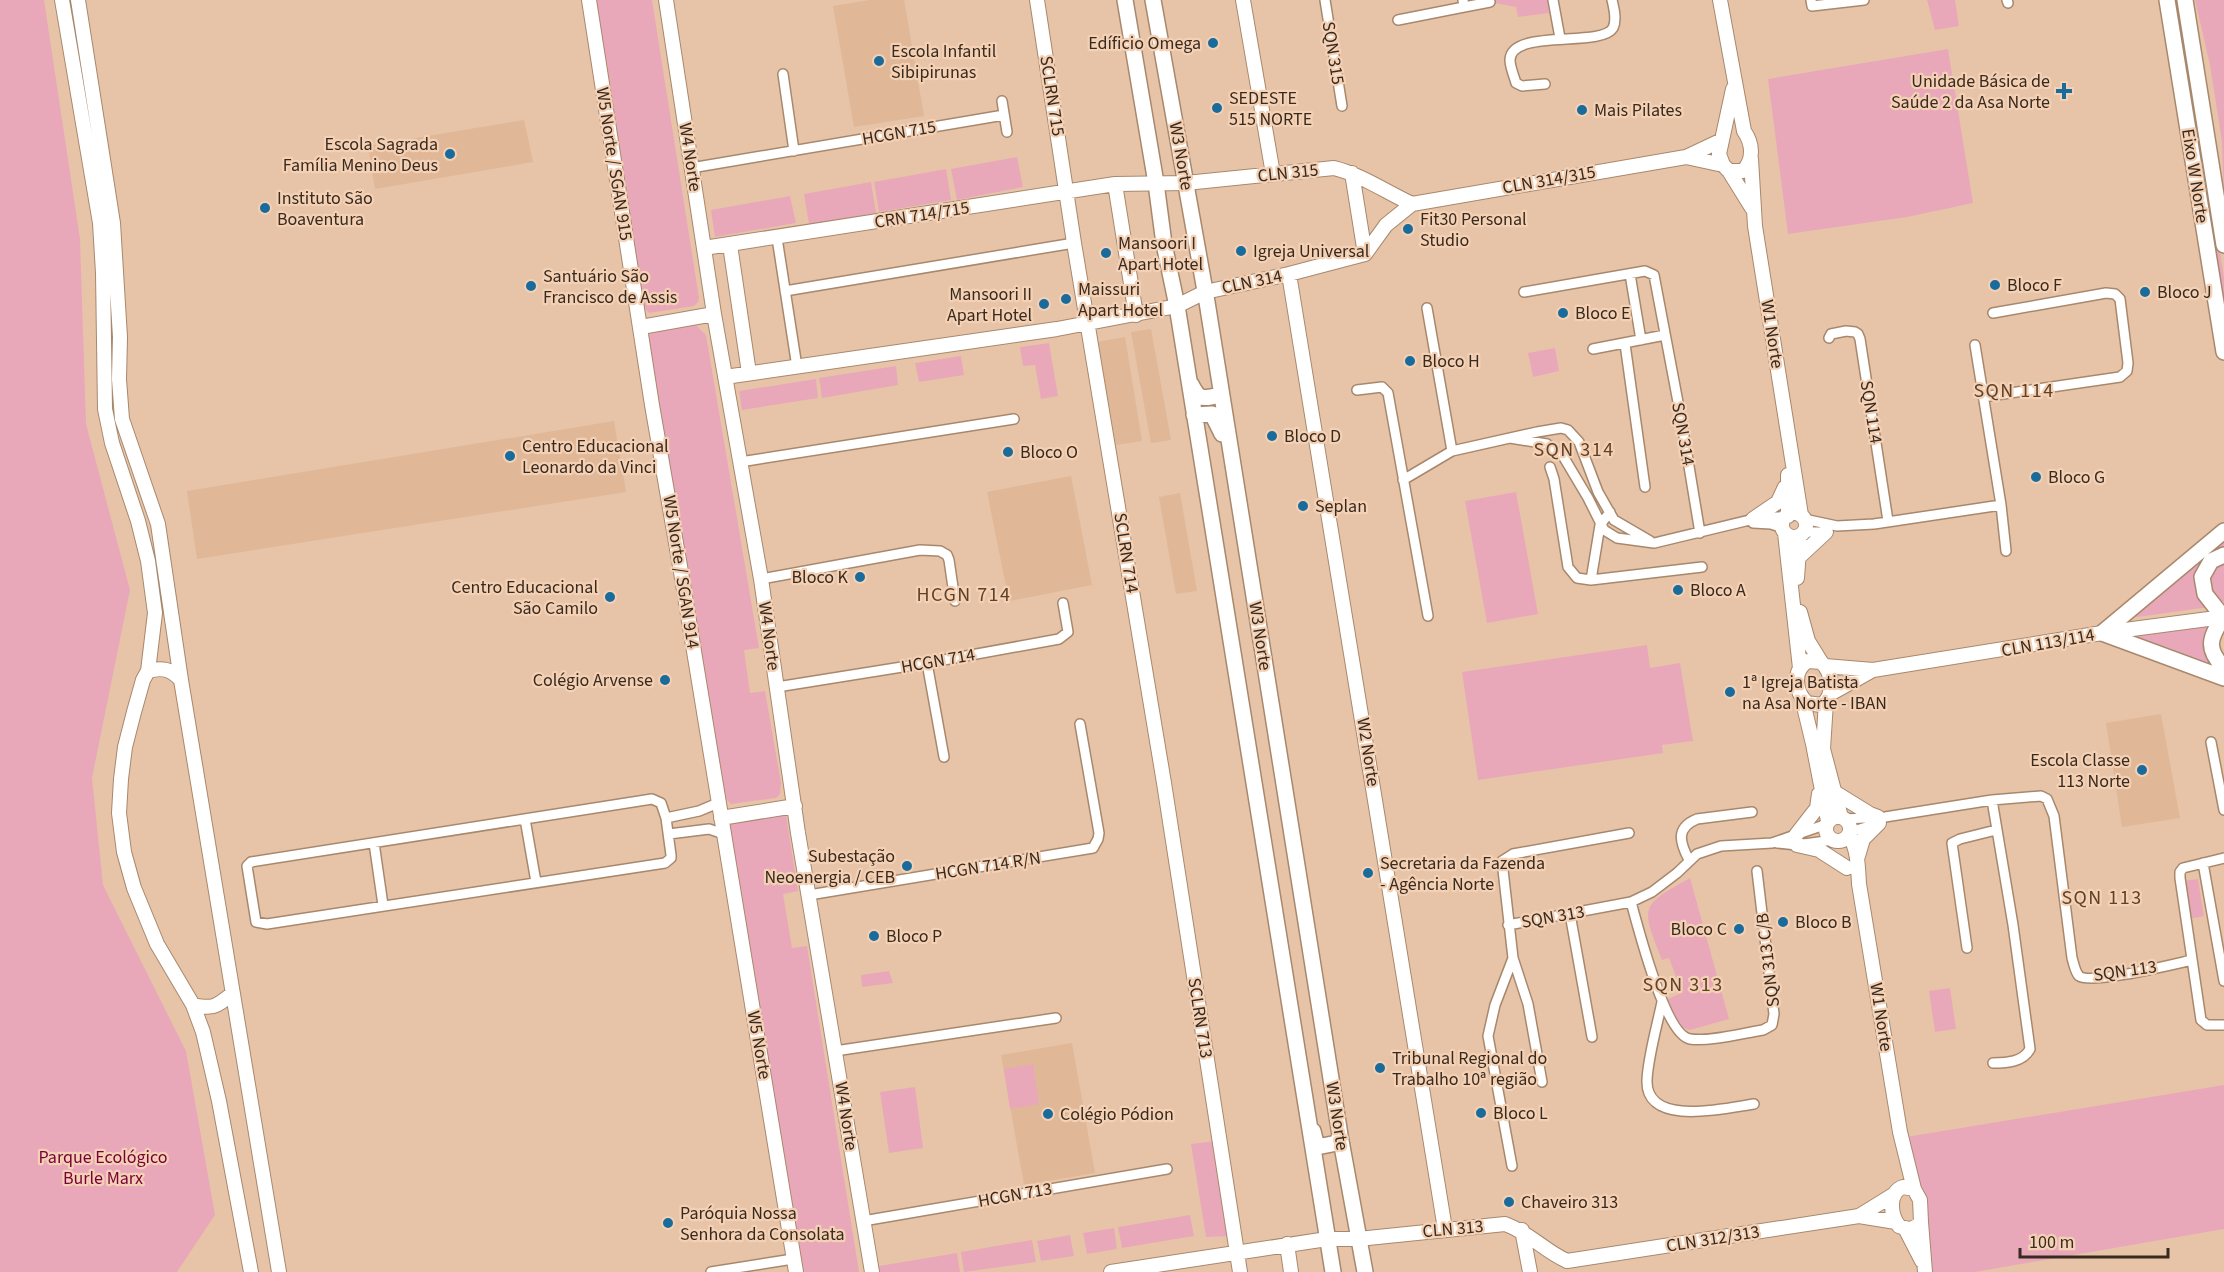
<svg xmlns="http://www.w3.org/2000/svg" width="2224" height="1272" font-family="'Source Sans 3',sans-serif">
<rect width="100%" height="100%" fill="#e7c4a7"/>
<path fill="#e0b797" d="M 870,0 L 904,0 L 924,116 L 854,127 L 833,6 Z
M 524,120 L 533,162 L 375,189 L 368,146 Z
M 1151,329 L 1171,440 L 1151,443 L 1131,332 Z
M 1125,337 L 1142,441 L 1116,445 L 1098,342 Z
M 614,421 L 626,492 L 197,559 L 187,491 Z
M 1071,476 L 1092,585 L 1009,601 L 987,492 Z
M 1180,493 L 1197,591 L 1176,594 L 1159,497 Z
M 2161,714 L 2180,818 L 2122,827 L 2106,723 Z
M 1072,1043 L 1095,1173 L 1024,1185 L 1001,1055 Z"/>
<path fill="#e9a8ba" d="M 0,0 L 44,0 L 80,239 L 86,424 L 130,590 L 92,778 L 103,885 L 186,1051 L 215,1215 L 177,1272 L 0,1272 Z
M 592,0 L 652,0 L 699,298 L 698,302 L 694,306 L 649,313 L 641,304 Z
M 1493,0 L 1547,0 L 1549,13 L 1518,17 L 1516,7 L 1495,3 Z
M 1927,0 L 1955,0 L 1959,26 L 1935,30 Z
M 2170,0 L 2181,0 L 2224,278 L 2224,324 Z
M 2195,0 L 2224,0 L 2224,200 L 2222,142 L 2210,65 Z
M 1948,49 L 1973,203 L 1907,217 L 1788,234 L 1768,79 Z
M 1017,157 L 1023,187 L 957,200 L 951,169 Z
M 946,169 L 951,200 L 879,212 L 874,182 Z
M 871,182 L 876,213 L 809,224 L 804,194 Z
M 790,196 L 796,223 L 715,237 L 711,210 Z
M 694,323 L 706,335 L 759,648 L 744,650 L 750,693 L 765,691 L 781,783 L 780,794 L 776,798 L 731,804 L 723,796 L 647,341 L 651,331 Z
M 1049,343 L 1058,396 L 1041,399 L 1035,365 L 1023,366 L 1020,347 Z
M 1555,348 L 1559,371 L 1533,377 L 1528,353 Z
M 961,356 L 964,375 L 919,382 L 915,363 Z
M 896,366 L 898,385 L 822,398 L 819,378 Z
M 816,379 L 818,398 L 742,410 L 739,391 Z
M 1516,492 L 1538,614 L 1487,623 L 1465,501 Z
M 2224,536 L 2224,549 L 2217,550 L 2207,557 L 2209,607 L 2123,619 Z
M 2224,560 L 2224,602 L 2222,602 L 2207,590 L 2209,570 Z
M 2212,621 C 2200,641 2213,651 2223,670 L 2125,637 Z
M 1647,645 L 1650,668 L 1680,663 L 1693,741 L 1662,745 L 1663,753 L 1478,780 L 1462,672 Z
M 783,811 L 786,815 L 798,891 L 783,894 L 792,948 L 807,946 L 859,1272 L 800,1272 L 729,827 L 731,822 Z
M 1690,878 L 1729,1019 L 1690,1030 L 1678,1026 L 1666,1000 L 1681,993 L 1681,990 L 1669,958 L 1662,960 C 1641,907 1639,906 1690,878 Z
M 2198,879 L 2204,916 L 2189,919 L 2183,881 Z
M 889,971 L 893,983 L 862,987 L 861,975 Z
M 1950,988 L 1956,1029 L 1935,1032 L 1929,991 Z
M 1033,1064 L 1039,1104 L 1010,1109 L 1004,1069 Z
M 2224,1085 L 2224,1229 L 1975,1272 L 1932,1272 L 1927,1217 L 1906,1137 Z
M 915,1087 L 923,1148 L 889,1153 L 880,1092 Z
M 1215,1141 L 1229,1236 L 1206,1237 L 1191,1144 Z
M 1190,1215 L 1194,1236 L 1122,1248 L 1118,1227 Z
M 1114,1228 L 1117,1249 L 1087,1254 L 1083,1233 Z
M 1070,1235 L 1074,1256 L 1041,1261 L 1037,1241 Z
M 1032,1240 L 1036,1262 L 964,1272 L 961,1252 Z
M 957,1253 L 960,1272 L 880,1272 L 879,1266 Z"/>
<g fill="none" stroke-linecap="round" stroke-linejoin="round">
<g stroke="#a8886d" stroke-width="12">
<path id="street" d="M 1325,0 L 1342,106
M 1463,0 L 1464,7 L 1490,2
M 1553,0 L 1560,38
M 1811,0 L 1812,6 L 1864,0
M 2007,0 L 2008,3
M 1398,20 L 1464,7
M 783,74 L 794,151
M 1545,84 L 1522,86 L 1516,83 C 1514,76 1510,67 1510,60 C 1511,28 1601,48 1613,28 C 1617,20 1614,8 1612,0
M 1002,101 L 1007,132
M 691,168 L 1004,115
M 777,238 L 797,367
M 1630,274 L 1641,340
M 785,291 L 1074,243
M 1524,292 L 1645,271 L 1654,275 L 1681,418 L 1700,533
M 1427,308 L 1452,451
M 1829,338 L 1831,334 L 1846,331 L 1855,332 L 1858,334 L 1860,339 L 1888,521
M 1625,344 L 1645,487
M 1975,345 L 2001,505 L 2006,551
M 1593,349 L 1665,335
M 1357,390 L 1382,387 L 1388,393 L 1428,616
M 1983,397 L 2120,377 L 2127,371 L 2128,363 L 2120,299 L 2115,294 L 2106,293 L 1993,313
M 1510,438 L 1547,444 L 1563,456 L 1588,498 L 1604,530 L 1617,538 L 1654,543 L 1762,517 L 1786,517
M 740,462 L 1014,419
M 1550,467 L 1554,479 L 1568,567 L 1577,578 L 1591,580 L 1600,525 L 1610,512
M 1403,480 L 1452,451 L 1537,432 L 1561,428 L 1568,430 L 1579,442 L 1598,492 L 1614,520 L 1650,541
M 1804,519 L 1837,526 L 1874,524 L 2001,505
M 1753,523 L 1771,524 L 1783,528
M 1804,532 L 1827,532
M 761,579 L 920,550 L 940,551 L 947,555 L 949,560 L 955,601
M 1591,580 L 1702,567
M 927,663 L 944,757
M 777,687 L 927,663 L 1059,639 L 1068,632 L 1063,603
M 2211,742 L 2224,810
M 652,799 L 661,803 L 666,818 L 671,855 L 671,858 L 665,863 L 267,924 L 256,922 L 247,866 L 251,862 Z
M 1992,800 L 2013,925 L 2030,1049 C 2023,1062 2007,1063 1993,1063
M 666,818 L 699,811 L 718,803
M 525,819 L 536,882
M 1845,819 L 1885,817 L 1992,800 L 2041,796 L 2047,799 L 2054,816 L 2072,958 C 2074,964 2075,972 2079,976 C 2091,985 2174,964 2192,960
M 1850,832 L 1876,824
M 669,834 L 709,829 L 724,834
M 374,843 L 383,905
M 1777,843 L 1797,845 L 1833,840
M 2224,858 L 2183,868 L 2180,872 L 2180,878 L 2201,1020 L 2207,1025 L 2224,1025
M 1689,860 C 1680,843 1675,828 1697,819 L 1752,812
M 2203,863 L 2224,981
M 809,895 L 1093,848 L 1098,839 L 1099,833 L 1080,724
M 1631,902 C 1638,927 1665,1035 1690,1039 C 1709,1042 1743,1033 1763,1030 L 1772,1025 L 1774,1014 L 1757,871
M 1570,914 L 1592,1037
M 1508,925 L 1631,902 L 1652,892 L 1677,873 L 1697,854 L 1721,846 L 1772,843 L 1827,824
M 1967,948 L 1952,843 L 1960,839 L 1996,830
M 1662,1002 C 1657,1026 1648,1057 1647,1080 C 1645,1128 1726,1108 1754,1104
M 835,1051 L 1056,1018
M 1542,1082 L 1528,1004 L 1513,958 L 1502,861 L 1513,854 L 1629,833
M 1512,1166 L 1488,1036 L 1495,1005 L 1513,958
M 863,1221 L 1167,1169
M 711,1272 L 793,1259"/>
</g>
<g stroke="#a8886d" stroke-width="16">
<path id="secondary" d="M 62,0 L 100,223 L 103,273 L 105,409 L 112,443 L 138,521 L 148,561 L 155,613 L 148,671 L 143,680 L 134,712 L 125,747 L 121,779 L 119,813 L 124,852 L 134,888 L 157,944 L 193,1005 L 203,1032 L 219,1101 L 251,1272
M 78,0 L 113,223 L 120,337 L 119,379 L 122,419 L 158,524 L 181,680 L 279,1272
M 589,0 L 652,405 L 680,566 L 796,1272
M 666,0 L 714,314 L 761,579 L 798,833 L 872,1272
M 1037,0 L 1074,243 L 1164,783 L 1240,1272
M 1243,0 L 1273,174
M 1720,0 L 1744,131 C 1753,144 1754,160 1743,171 L 1729,171
M 1733,89 L 1719,154 L 1723,165 L 1729,171 L 1752,208
M 1686,157 L 1723,165
M 1751,159 L 1755,226 L 1801,515
M 1352,173 L 1365,254
M 1115,184 L 1136,315
M 730,245 L 749,373
M 704,248 L 1115,184 L 1186,183 L 1334,168 C 1362,175 1386,192 1412,204
M 1289,274 L 1445,1229
M 641,327 L 714,314
M 725,377 L 1057,329 L 1177,306 L 1205,292 L 1289,274 L 1365,254 L 1386,225 L 1412,204 L 1686,157 L 1720,141
M1782 525a12 12 0 1 1 24 0a12 12 0 1 1-24 0Z
M 1788,516 L 1788,475
M 1753,519 L 1778,502 L 1785,487
M 1785,533 L 1800,668
M 1798,558 L 1826,532
M 1797,578 L 1800,536
M 1800,612 L 1808,641 L 1821,662
M 1808,661 L 1821,662 C 1833,672 1835,697 1821,705 L 1807,703 C 1795,692 1792,670 1808,661 Z
M 1825,666 L 1873,670 L 2102,633 L 2224,617
M 148,671 C 162,667 171,669 181,680
M 1830,694 L 1873,670
M 1802,698 L 1813,744 L 1828,821
M 1826,702 L 1823,749 L 1841,817
M 1836,793 L 1870,814 L 1878,817
M1826 829a12 12 0 1 1 24 0a12 12 0 1 1-24 0Z
M 721,818 L 795,806
M 1796,835 L 1817,808 L 1819,794
M 1849,835 C 1858,849 1858,867 1859,884 L 1900,1132 L 1914,1189
M 1797,845 L 1819,850 L 1847,868
M 1858,856 L 1863,839 L 1879,823
M 193,1005 C 213,1009 216,1007 232,994
M 1903,1187 L 1914,1189 L 1920,1200 L 1921,1222 C 1915,1230 1908,1230 1899,1226 C 1890,1215 1888,1192 1903,1187 Z
M 1859,1216 L 1893,1195
M 1921,1222 L 1925,1272
M 1905,1228 L 1922,1261
M 1522,1230 L 1530,1272
M 1287,1244 L 1291,1272
M 1567,1261 L 1859,1216 L 1896,1222
M 1111,1272 L 1327,1239 L 1358,1239 L 1505,1224 C 1530,1233 1543,1250 1567,1261"/>
</g>
<g stroke="#a8886d" stroke-width="18">
<path id="primary" d="M 1125,0 L 1156,183 L 1164,244 L 1177,306 L 1333,1272
M 1153,0 L 1207,302 L 1340,1135 L 1365,1272
M 2167,0 L 2224,352
M 2185,0 L 2224,245
M 1191,384 C 1200,402 1203,398 1221,395
M 1194,415 L 1212,414 L 1222,434
M 2224,555 L 2211,561 L 2202,577 L 2205,594 L 2223,617 C 2210,638 2205,648 2224,668
M 2102,633 L 2224,531
M 2102,633 L 2224,678
M 1313,1131 L 1316,1143 L 1322,1146 L 1337,1143 L 1340,1135"/>
</g>
<use href="#street" stroke="#fff" stroke-width="9"/>
<use href="#secondary" stroke="#fff" stroke-width="14"/>
<use href="#primary" stroke="#fff" stroke-width="15"/>
</g>
<g fill="#196b9c" stroke="#f4d1b4" stroke-width="2">
<circle cx="1213" cy="43" r="6"/>
<circle cx="879" cy="61" r="6"/>
<path d="M2061 82h6v6h6v6h-6v6h-6v-6h-6v-6h6z"/>
<circle cx="1217" cy="108" r="6"/>
<circle cx="1582" cy="110" r="6"/>
<circle cx="450" cy="154" r="6"/>
<circle cx="265" cy="208" r="6"/>
<circle cx="1408" cy="229" r="6"/>
<circle cx="1241" cy="251" r="6"/>
<circle cx="1106" cy="253" r="6"/>
<circle cx="1995" cy="285" r="6"/>
<circle cx="531" cy="286" r="6"/>
<circle cx="2145" cy="292" r="6"/>
<circle cx="1066" cy="299" r="6"/>
<circle cx="1044" cy="304" r="6"/>
<circle cx="1563" cy="313" r="6"/>
<circle cx="1410" cy="361" r="6"/>
<circle cx="1272" cy="436" r="6"/>
<circle cx="1008" cy="452" r="6"/>
<circle cx="510" cy="456" r="6"/>
<circle cx="2036" cy="477" r="6"/>
<circle cx="1303" cy="506" r="6"/>
<circle cx="860" cy="577" r="6"/>
<circle cx="1678" cy="590" r="6"/>
<circle cx="610" cy="597" r="6"/>
<circle cx="665" cy="680" r="6"/>
<circle cx="1730" cy="692" r="6"/>
<circle cx="2142" cy="770" r="6"/>
<circle cx="907" cy="866" r="6"/>
<circle cx="1368" cy="873" r="6"/>
<circle cx="1783" cy="922" r="6"/>
<circle cx="1739" cy="929" r="6"/>
<circle cx="874" cy="936" r="6"/>
<circle cx="1380" cy="1068" r="6"/>
<circle cx="1481" cy="1113" r="6"/>
<circle cx="1048" cy="1114" r="6"/>
<circle cx="1509" cy="1202" r="6"/>
<circle cx="668" cy="1223" r="6"/>
</g>
<g text-anchor="middle" dominant-baseline="central" stroke-width="4.5" stroke-linejoin="round" paint-order="stroke">
<g font-size="18" fill="#382a1f" stroke="#f4d1b4" text-anchor="start">
<text x="1201" y="43" text-anchor="end">Edíficio Omega</text>
<text x="891" y="51">Escola Infantil<tspan x="891" dy="21">Sibipirunas</tspan></text>
<text x="2050" y="81" text-anchor="end">Unidade Básica de<tspan x="2050" dy="21">Saúde 2 da Asa Norte</tspan></text>
<text x="1229" y="98">SEDESTE<tspan x="1229" dy="21">515 NORTE</tspan></text>
<text x="1594" y="110">Mais Pilates</text>
<text x="438" y="144" text-anchor="end">Escola Sagrada<tspan x="438" dy="21">Família Menino Deus</tspan></text>
<text x="277" y="198">Instituto São<tspan x="277" dy="21">Boaventura</tspan></text>
<text x="1420" y="219">Fit30 Personal<tspan x="1420" dy="21">Studio</tspan></text>
<text x="1118" y="243">Mansoori I<tspan x="1118" dy="21">Apart Hotel</tspan></text>
<text x="1253" y="251">Igreja Universal</text>
<text x="543" y="276">Santuário São<tspan x="543" dy="21">Francisco de Assis</tspan></text>
<text x="2007" y="285">Bloco F</text>
<text x="1078" y="289">Maissuri<tspan x="1078" dy="21">Apart Hotel</tspan></text>
<text x="2157" y="292">Bloco J</text>
<text x="1032" y="294" text-anchor="end">Mansoori II<tspan x="1032" dy="21">Apart Hotel</tspan></text>
<text x="1575" y="313">Bloco E</text>
<text x="1422" y="361">Bloco H</text>
<text x="1284" y="436">Bloco D</text>
<text x="522" y="446">Centro Educacional<tspan x="522" dy="21">Leonardo da Vinci</tspan></text>
<text x="1020" y="452">Bloco O</text>
<text x="2048" y="477">Bloco G</text>
<text x="1315" y="506">Seplan</text>
<text x="848" y="577" text-anchor="end">Bloco K</text>
<text x="598" y="587" text-anchor="end">Centro Educacional<tspan x="598" dy="21">São Camilo</tspan></text>
<text x="1690" y="590">Bloco A</text>
<text x="653" y="680" text-anchor="end">Colégio Arvense</text>
<text x="1742" y="682">1ª Igreja Batista<tspan x="1742" dy="21">na Asa Norte - IBAN</tspan></text>
<text x="2130" y="760" text-anchor="end">Escola Classe<tspan x="2130" dy="21">113 Norte</tspan></text>
<text x="895" y="856" text-anchor="end">Subestação<tspan x="895" dy="21">Neoenergia / CEB</tspan></text>
<text x="1380" y="863">Secretaria da Fazenda<tspan x="1380" dy="21">- Agência Norte</tspan></text>
<text x="1795" y="922">Bloco B</text>
<text x="1727" y="929" text-anchor="end">Bloco C</text>
<text x="886" y="936">Bloco P</text>
<text x="1392" y="1058">Tribunal Regional do<tspan x="1392" dy="21">Trabalho 10ª região</tspan></text>
<text x="1493" y="1113">Bloco L</text>
<text x="1060" y="1114">Colégio Pódion</text>
<text x="1521" y="1202">Chaveiro 313</text>
<text x="680" y="1213">Paróquia Nossa<tspan x="680" dy="21">Senhora da Consolata</tspan></text>
</g>
<g font-size="18" fill="#382a1f" stroke="#f4d1b4">
<text transform="translate(1333 53) rotate(81)">SQN 315</text>
<text transform="translate(1052 96) rotate(81)">SCLRN 715</text>
<text transform="translate(899 133) rotate(-10)">HCGN 715</text>
<text transform="translate(1181 156) rotate(80)">W3 Norte</text>
<text transform="translate(690 157) rotate(81)">W4 Norte</text>
<text transform="translate(614 164) rotate(81)">W5 Norte / SGAN 915</text>
<text transform="translate(1288 173) rotate(-6)">CLN 315</text>
<text transform="translate(2195 176) rotate(81)">Eixo W Norte</text>
<text transform="translate(1549 180) rotate(-10)">CLN 314/315</text>
<text transform="translate(922 215) rotate(-9)">CRN 714/715</text>
<text transform="translate(1252 282) rotate(-12)">CLN 314</text>
<text transform="translate(1772 334) rotate(81)">W1 Norte</text>
<text transform="translate(1871 412) rotate(81)">SQN 114</text>
<text transform="translate(1683 434) rotate(80)">SQN 314</text>
<text transform="translate(1126 553) rotate(81)">SCLRN 714</text>
<text transform="translate(681 572) rotate(81)">W5 Norte / SGAN 914</text>
<text transform="translate(769 636) rotate(82)">W4 Norte</text>
<text transform="translate(1260 636) rotate(81)">W3 Norte</text>
<text transform="translate(2048 643) rotate(-10)">CLN 113/114</text>
<text transform="translate(938 661) rotate(-10)">HCGN 714</text>
<text transform="translate(1368 752) rotate(81)">W2 Norte</text>
<text transform="translate(988 866) rotate(-9)">HCGN 714 R/N</text>
<text transform="translate(1553 917) rotate(-10)">SQN 313</text>
<text transform="translate(1768 960) rotate(-97)">SQN 313 C/B</text>
<text transform="translate(2125 971) rotate(-8)">SQN 113</text>
<text transform="translate(1881 1017) rotate(81)">W1 Norte</text>
<text transform="translate(1200 1018) rotate(81)">SCLRN 713</text>
<text transform="translate(759 1045) rotate(80)">W5 Norte</text>
<text transform="translate(846 1116) rotate(81)">W4 Norte</text>
<text transform="translate(1337 1116) rotate(81)">W3 Norte</text>
<text transform="translate(1015 1195) rotate(-10)">HCGN 713</text>
<text transform="translate(1453 1229) rotate(-5)">CLN 313</text>
<text transform="translate(1713 1239) rotate(-9)">CLN 312/313</text>
</g>
<g font-size="18" fill="#78003a" stroke="#f4d1b4">
<text x="103" y="1157">Parque Ecológico<tspan x="103" dy="21">Burle Marx</tspan></text>
</g>
<g font-size="20" letter-spacing="1.5" fill="#5e4128" stroke="#f4d1b4">
<text x="2014" y="391">SQN 114</text>
<text x="1574" y="450">SQN 314</text>
<text x="964" y="595">HCGN 714</text>
<text x="2102" y="898">SQN 113</text>
<text x="1683" y="985">SQN 313</text>
</g>
</g>
<path d="M2020 1248v9h148v-9" fill="none" stroke="#382a1f" stroke-width="3"/>
<text x="2029" y="1248" font-size="18" fill="#382a1f" stroke="#f4d1b4" stroke-width="4.5" paint-order="stroke">100 m</text>
</svg>
